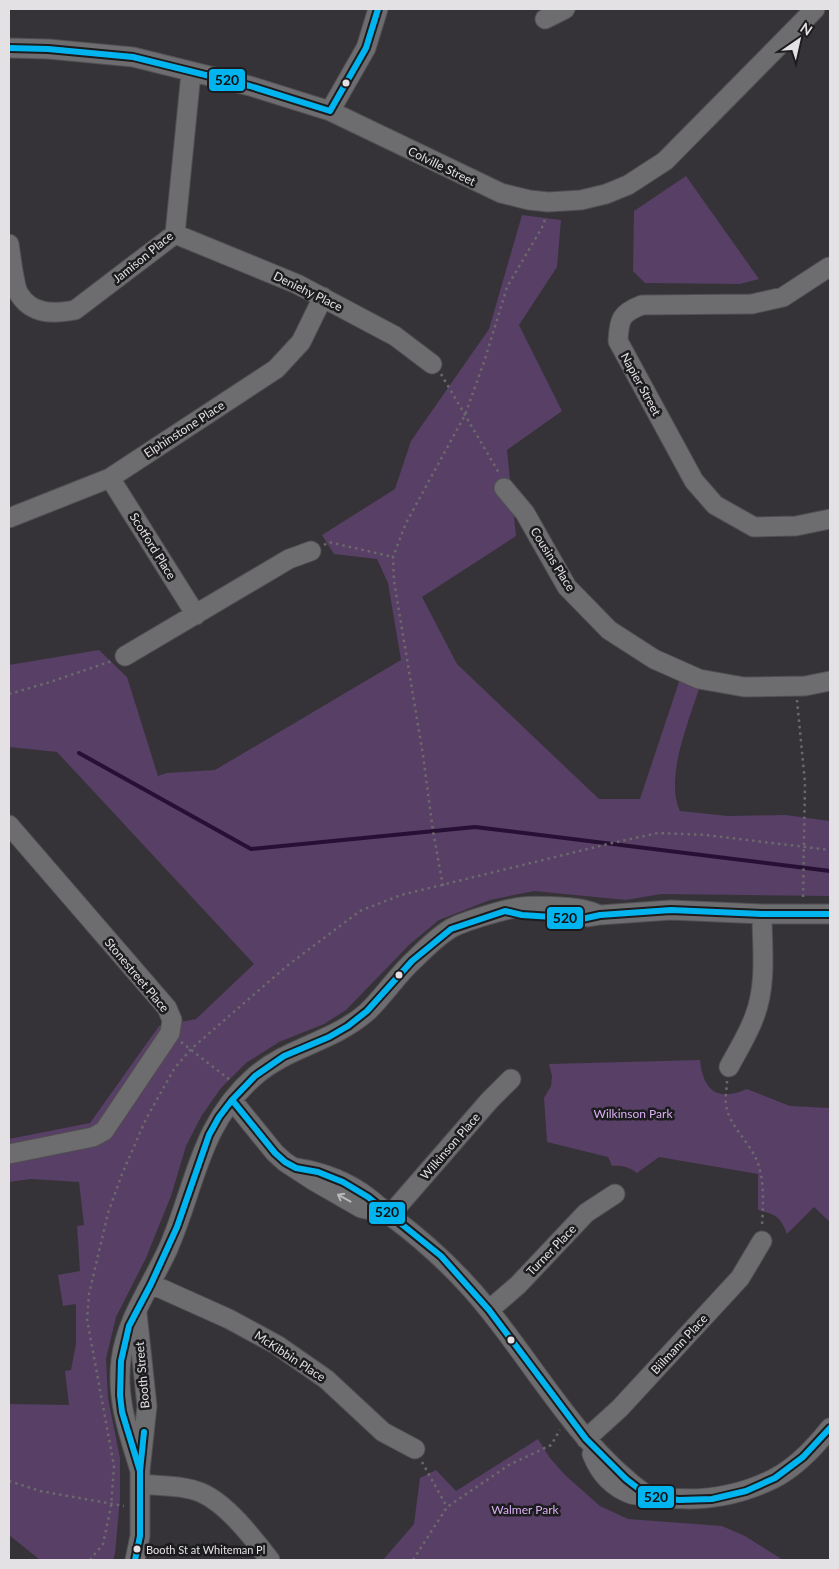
<svg xmlns="http://www.w3.org/2000/svg" width="839" height="1569" font-family="Lato,sans-serif">
<rect width="100%" height="100%" fill="#353337"/>
<path fill="#573f65" d="M 686,176 L 759,279 L 740,284 L 645,283 L 633,271 L 634,211 Z
M 522,215 L 561,220 L 557,267 L 519,325 L 562,411 L 507,450 L 516,536 L 422,597 L 457,664 L 599,799 L 640,799 L 680,679 L 700,686 C 690,718 664,779 680,811 L 728,816 L 785,815 L 830,821 L 830,896 L 661,894 L 626,900 L 534,891 L 490,900 L 439,920 L 410,944 L 346,1010 L 324,1024 L 279,1042 L 246,1063 L 221,1088 L 202,1115 L 186,1146 L 171,1196 L 146,1258 L 116,1317 L 106,1359 L 108,1398 L 120,1458 L 120,1499 L 115,1554 L 113,1560 L 40,1560 L 9,1535 L 9,1404 L 69,1405 L 65,1371 L 71,1370 L 76,1344 L 76,1304 L 63,1306 L 58,1275 L 80,1271 L 77,1226 L 84,1225 L 79,1182 L 31,1179 L 9,1182 L 9,1139 L 90,1123 L 159,1026 L 196,1019 L 254,964 L 57,752 L 9,747 L 9,665 L 99,650 L 127,677 L 158,776 L 167,773 L 215,770 L 401,660 L 388,583 L 377,559 L 334,554 L 322,535 L 395,489 L 411,441 L 489,329 Z
M 700,1060 C 703,1091 718,1102 747,1089 L 790,1106 L 830,1108 L 830,1222 L 814,1207 L 787,1234 C 781,1217 775,1214 758,1210 L 758,1174 L 659,1157 L 637,1173 C 629,1167 622,1165 612,1166 L 608,1157 L 547,1142 L 544,1098 L 551,1086 L 552,1076 L 549,1064 Z
M 538,1439 L 550,1458 L 566,1476 L 600,1506 L 628,1519 L 722,1526 L 745,1536 L 783,1560 L 383,1560 L 414,1524 L 420,1478 L 436,1470 L 456,1491 Z"/>
<g fill="none" stroke-linecap="round" stroke-linejoin="round">
<path stroke="#261033" stroke-width="4" d="M 79,753 L 251,849 L 475,827 L 830,871"/>
<g stroke="#514f52" stroke-width="21">
<path id="minor" d="M 545,19 L 565,9
M 9,48 L 48,49 L 133,57 L 250,86 L 330,111 L 501,193 L 529,200 L 548,202 L 581,200 L 606,194 L 628,185 L 665,161 L 815,9
M 330,111 L 366,48 L 378,9
M 175,234 L 297,284 L 395,336 L 432,364
M 9,244 C 11,255 14,286 19,294 C 32,315 54,314 75,310 L 175,234 L 191,73
M 829,267 L 783,297 L 752,304 L 642,305 C 621,313 619,319 618,341 L 694,481 L 715,505 L 754,527 L 796,526 L 830,519
M 110,478 L 196,615
M 504,488 L 525,513 L 567,587 L 609,630 L 654,659 L 699,679 L 744,687 L 805,686 L 830,681
M 9,518 L 110,478 L 276,369 L 301,342 L 323,297
M 125,656 L 289,559 L 311,551
M 9,825 L 167,1008 L 172,1020 L 170,1033 L 104,1131 L 93,1137 L 9,1154
M 588,917 L 600,915 L 671,910 L 762,914 L 830,914
M 729,1067 C 738,1050 749,1033 755,1015 C 767,983 762,946 762,914
M 232,1100 L 275,1153 L 285,1162 L 314,1181 L 361,1208 L 379,1212
M 296,1168 C 322,1172 347,1181 369,1198 C 377,1204 384,1211 392,1217 C 428,1244 460,1274 488,1309 C 539,1372 581,1449 648,1496
M 390,1215 L 489,1101 L 511,1079
M 151,1284 L 229,1319 L 277,1345 L 326,1379 L 383,1432 L 415,1449
M 489,1310 L 518,1285 L 586,1213 L 615,1194
M 586,1439 L 620,1408 L 740,1278 L 762,1241
M 592,1454 C 599,1472 612,1487 631,1494 C 638,1496 647,1495 654,1496 C 696,1503 734,1498 773,1479 C 795,1468 815,1447 830,1428
M 140,1471 C 129,1434 116,1399 121,1360 C 126,1320 151,1286 168,1249 C 196,1185 199,1125 255,1076 C 288,1047 333,1042 367,1012 C 384,996 397,975 415,959 C 425,949 437,937 450,929 C 461,922 508,908 522,907 C 535,905 567,907 580,909 C 587,910 594,913 600,915
M 141,1484 C 160,1486 183,1485 202,1493 C 227,1504 253,1538 270,1560
M 135,1560 L 140,1536 L 140,1471 L 147,1406 L 137,1313"/>
</g>
<path stroke="#6b696c" stroke-width="2.5" stroke-dasharray="2.5 4" stroke-linecap="butt" d="M 441,374 L 499,473
M 324,545 L 329,542 L 393,557
M 9,694 L 47,683 L 112,661
M 797,700 L 805,783 L 803,900
M 443,886 L 433,831 L 423,755 L 394,581 L 393,557 L 406,523 L 465,415 L 485,359 L 507,287 L 544,224 L 545,218
M 181,1042 L 230,1080
M 727,1081 C 727,1088 725,1096 726,1104 C 728,1125 749,1141 757,1161 C 765,1180 763,1205 762,1226
M 422,1462 L 447,1507
M 9,1481 L 40,1491 L 124,1506
M 90,1560 L 103,1544 L 111,1507 L 114,1466 L 87,1319 L 89,1294 L 108,1213 L 122,1174 L 146,1119 L 174,1069 L 191,1049 L 288,965 L 360,911 L 401,895 L 612,843 L 658,833 L 706,835 L 830,850
M 413,1560 L 447,1507 L 509,1465 L 551,1445 L 560,1430"/>
<use href="#minor" stroke="#6d6c6e" stroke-width="19"/>
<g stroke="#1c1b1e" stroke-width="10">
<path id="bus-1" d="M 9,48 L 48,49 L 133,57 L 250,86 L 330,111 L 366,48 L 378,9
M 232,1100 L 275,1153 L 285,1162 L 296,1168 L 318,1172 L 343,1182 L 368,1197 L 441,1256 L 489,1310 L 586,1439 L 626,1479 L 648,1496 L 679,1500 L 712,1499 L 746,1491 L 775,1478 L 803,1457 L 830,1428
M 140,1471 L 122,1412 L 120,1395 L 121,1361 L 129,1326 L 151,1284 L 177,1227 L 209,1135 L 219,1117 L 232,1100 L 255,1076 L 284,1056 L 329,1037 L 348,1026 L 367,1011 L 412,961 L 451,929 L 505,911 L 522,915 L 582,919 L 600,915 L 671,910 L 762,914 L 830,914
M 135,1560 L 140,1536 L 140,1471 L 144,1432"/>
</g>
<use href="#bus-1" stroke="#00b5ef" stroke-width="6"/>
</g>
<defs><path id="oneway-shaft" d="M-6 0H5M1.5-3L5.5 0L1.5 3" fill="none" stroke-width="1.6" stroke-linecap="round" stroke-linejoin="round" transform="scale(1.25)"/></defs>
<use stroke="#bab8bb" href="#oneway-shaft" transform="translate(344 1198) rotate(-151)"/>
<g fill="#e4e1e5" stroke="#1c1b1e" stroke-width="2">
<circle cx="346" cy="83" r="4.5"/>
<circle cx="399" cy="975" r="4.5"/>
<circle cx="511" cy="1340" r="4.5"/>
<circle cx="137" cy="1549" r="4.5"/>
</g>
<g text-anchor="middle" dominant-baseline="central" stroke-width="5" stroke-linejoin="round" paint-order="stroke">
<g font-size="11" fill="#e4e1e5" stroke="#1c1b1e" text-anchor="start">
<text x="146" y="1549">Booth St at Whiteman Pl</text>
</g>
<g font-size="12" fill="#e4e1e5" stroke="#1c1b1e">
<text transform="translate(442 166) rotate(26)">Colville Street</text>
<text transform="translate(143 257) rotate(-39)">Jamison Place</text>
<text transform="translate(308 291) rotate(26)">Deniehy Place</text>
<text transform="translate(641 384) rotate(61)">Napier Street</text>
<text transform="translate(184 429) rotate(-33)">Elphinstone Place</text>
<text transform="translate(153 546) rotate(58)">Scotford Place</text>
<text transform="translate(553 559) rotate(58)">Cousins Place</text>
<text transform="translate(137 975) rotate(50)">Stonestreet Place</text>
<text transform="translate(450 1146) rotate(-49)">Wilkinson Place</text>
<text transform="translate(551 1250) rotate(-46)">Turner Place</text>
<text transform="translate(679 1344) rotate(-47)">Biilmann Place</text>
<text transform="translate(290 1356) rotate(33)">McKibbin Place</text>
<text transform="translate(142 1375) rotate(-95)">Booth Street</text>
</g>
<g font-size="12" fill="#daaff5" stroke="#1c1b1e">
<text x="633" y="1113">Wilkinson Park</text>
<text x="525" y="1509">Walmer Park</text>
</g>
</g>
<g stroke="#1c1b1e" stroke-width="2">
<rect x="208" y="68" width="38" height="24" rx="5" fill="#00b5ef"/>
<rect x="546" y="906" width="38" height="24" rx="5" fill="#00b5ef"/>
<rect x="368" y="1201" width="38" height="24" rx="5" fill="#00b5ef"/>
<rect x="637" y="1485" width="38" height="24" rx="5" fill="#00b5ef"/>
</g>
<g font-size="14" text-anchor="middle" font-weight="bold" fill="#111">
<text x="227" y="85">520</text>
<text x="565" y="923">520</text>
<text x="387" y="1217">520</text>
<text x="656" y="1502">520</text>
</g>
<rect width="839" height="1569" fill="none" stroke="#e4e1e5" stroke-width="20"/>
<g transform="translate(799 40) rotate(34)" stroke="#1c1b1e" stroke-width="4" paint-order="stroke">
<path d="M0-4L9 19L0 12L-9 19Z" fill="#e4e1e5"/>
<text y="-8" font-size="14" font-weight="bold" text-anchor="middle" fill="#e4e1e5">N</text>
</g>
</svg>
